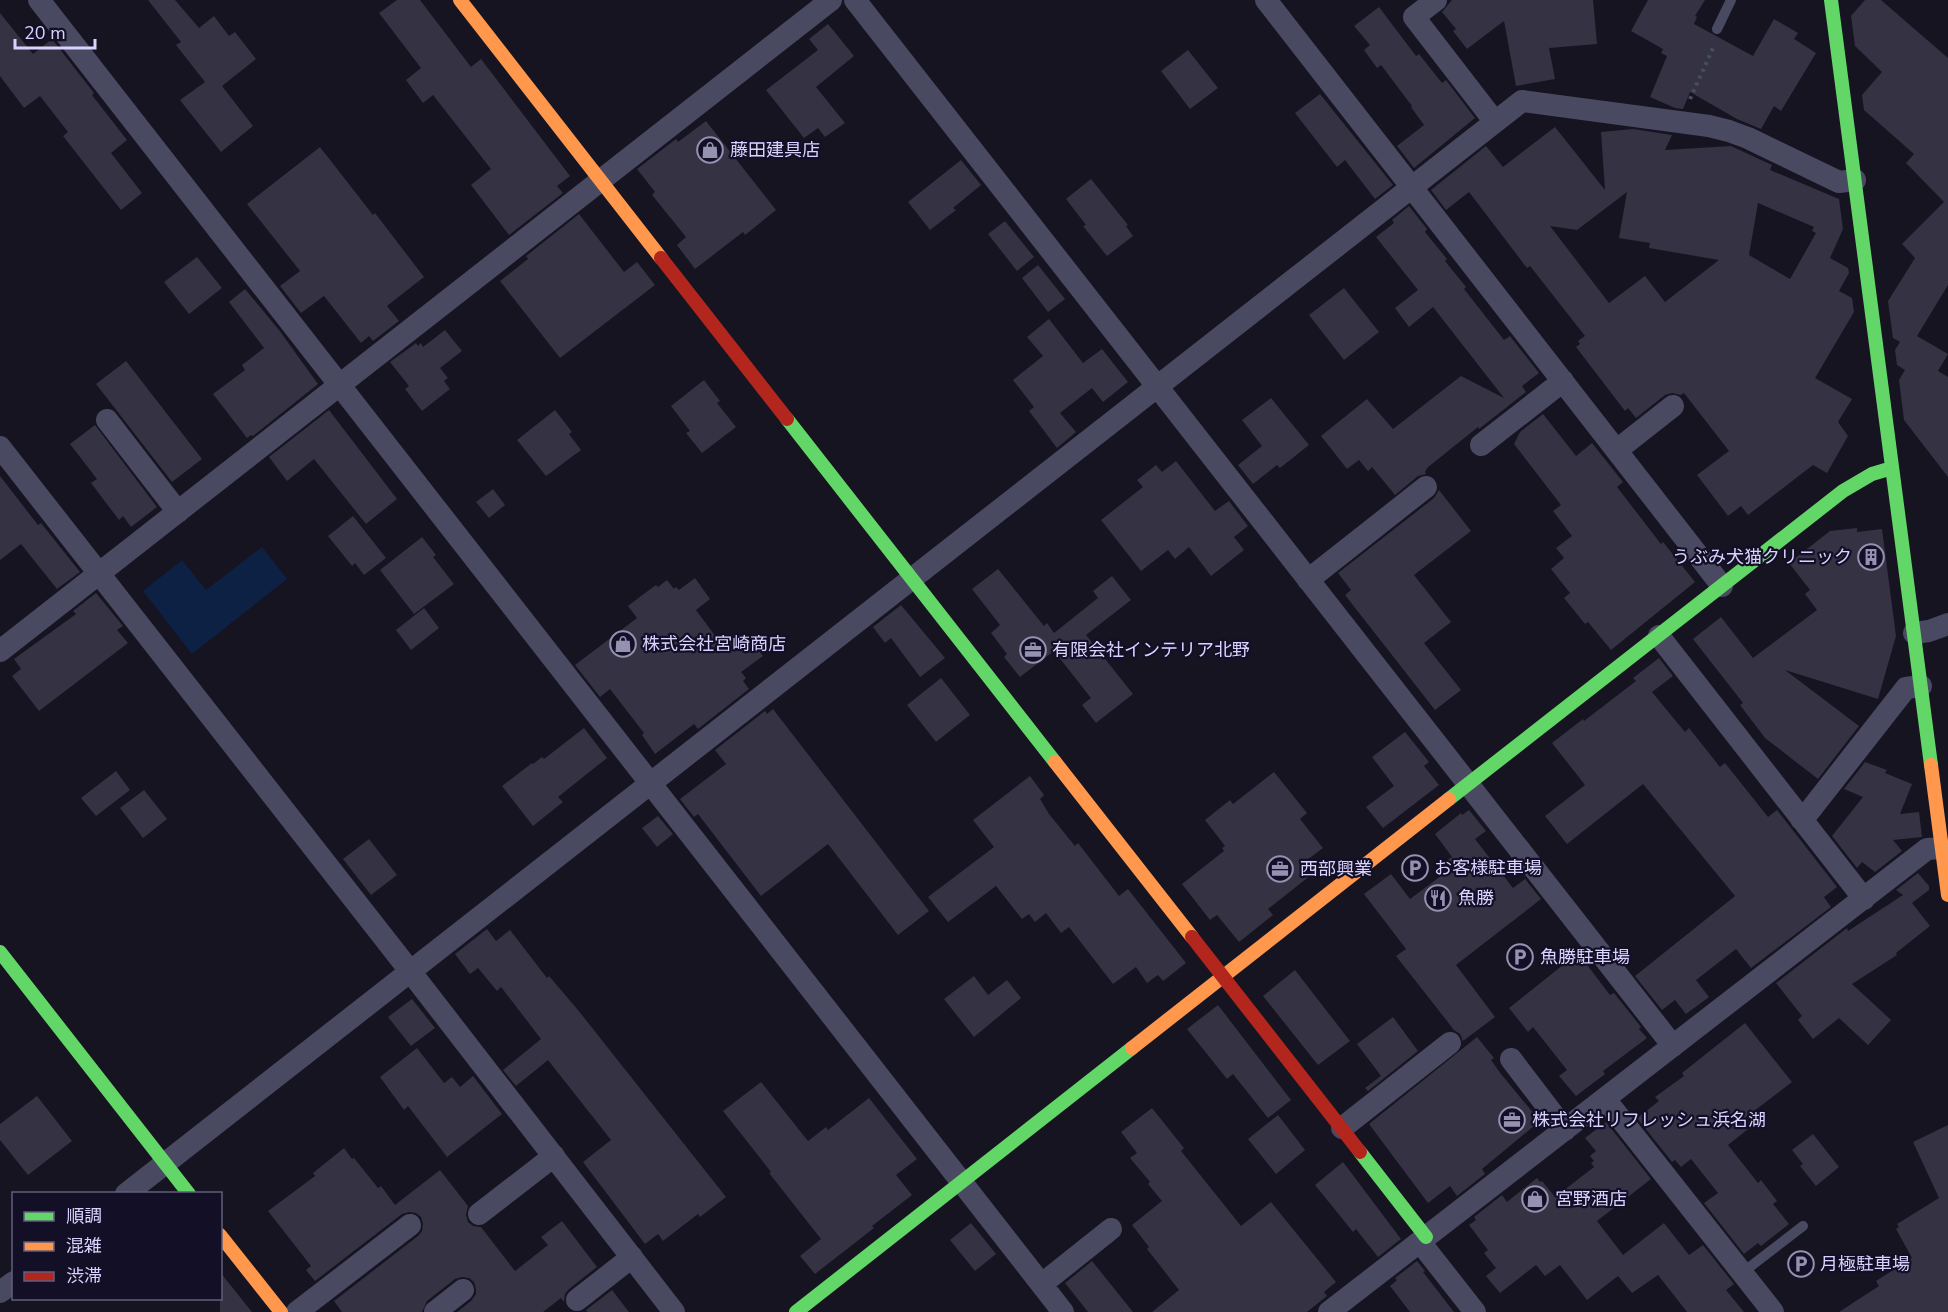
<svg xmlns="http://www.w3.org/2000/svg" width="1948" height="1312" font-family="'Nunito Sans','Noto Sans JP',sans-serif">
<rect width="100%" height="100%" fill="#161421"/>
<path fill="#0d2144" d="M 262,547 L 287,579 L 192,654 L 143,591 L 182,560 L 206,590 Z"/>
<path fill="#343243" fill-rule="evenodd" d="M 148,0 L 175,0 L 199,28 L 214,16 L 229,36 L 235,32 L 256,59 L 222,86 L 253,126 L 221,152 L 180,100 L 205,82 L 176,45 L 181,42 Z
M 397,0 L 420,0 L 471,67 L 481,59 L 570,176 L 557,186 L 563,193 L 509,235 L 471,185 L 491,169 L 433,95 L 423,103 L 406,80 L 421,68 L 379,13 Z
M 1452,0 L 1593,0 L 1597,44 L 1549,48 L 1555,79 L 1516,86 L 1504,21 L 1467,49 L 1453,31 L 1456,29 L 1442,12 Z
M 1648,0 L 1705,0 L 1695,16 L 1697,17 L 1694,24 L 1753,56 L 1774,19 L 1798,33 L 1794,39 L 1816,53 L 1781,111 L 1774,106 L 1761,129 L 1737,119 L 1690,92 L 1683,109 L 1675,108 L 1650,97 L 1667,56 L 1661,53 L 1663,49 L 1631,31 Z
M 1865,0 L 1881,0 L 1948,58 L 1948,285 L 1917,336 L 1948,354 L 1938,371 L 1948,377 L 1948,477 L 1904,420 L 1899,380 L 1905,370 L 1897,365 L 1895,350 L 1900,342 L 1893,338 L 1888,301 L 1915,258 L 1902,244 L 1944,202 L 1906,163 L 1914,154 L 1864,110 L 1862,95 L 1882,72 L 1855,46 L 1851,16 Z
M 1379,7 L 1416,56 L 1419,54 L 1442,83 L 1446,80 L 1475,118 L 1414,168 L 1397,146 L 1424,125 L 1411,107 L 1412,106 L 1381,65 L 1377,68 L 1364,50 L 1370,45 L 1354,26 Z
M 0,13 L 33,54 L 52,39 L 94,93 L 92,95 L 127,140 L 111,153 L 142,193 L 121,210 L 63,136 L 68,132 L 40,96 L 24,108 L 0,76 Z
M 828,24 L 854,56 L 816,87 L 845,123 L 825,137 L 818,128 L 804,138 L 766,90 L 818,50 L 809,39 Z
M 1188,50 L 1218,88 L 1190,109 L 1161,71 Z
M 1320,94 L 1393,185 L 1375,199 L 1345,160 L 1337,167 L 1295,113 Z
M 706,121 L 776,210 L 745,235 L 743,232 L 695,269 L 677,245 L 686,237 L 652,195 L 655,192 L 637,169 L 676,139 L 678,142 Z
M 1555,127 L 1605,190 L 1601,132 L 1633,129 L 1672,135 L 1665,150 L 1731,146 L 1772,165 L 1770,170 L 1839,199 L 1843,229 L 1830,258 L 1848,268 L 1849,273 L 1839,291 L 1852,298 L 1854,312 L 1815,378 L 1852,399 L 1838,422 L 1848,436 L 1827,473 L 1813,465 L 1748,515 L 1741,506 L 1728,516 L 1697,475 L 1729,451 L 1684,393 L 1681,395 L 1672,393 L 1665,395 L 1636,418 L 1628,408 L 1625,411 L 1576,347 L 1580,344 L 1578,341 L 1585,336 L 1530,266 L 1527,268 L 1469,192 L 1446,210 L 1431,190 L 1486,146 L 1503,167 ZM 1627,192 L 1619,238 L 1650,243 L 1649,248 L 1719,260 L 1665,302 L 1645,276 L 1609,303 L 1550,226 L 1577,230 ZM 1758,203 L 1814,227 L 1812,231 L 1816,233 L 1790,279 L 1749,255 Z
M 320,147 L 373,215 L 375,213 L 424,277 L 387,306 L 399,321 L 373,341 L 369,336 L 361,343 L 324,296 L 301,313 L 280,286 L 300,271 L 247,204 Z
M 961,160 L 981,185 L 953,208 L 956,210 L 930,230 L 908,202 Z
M 1091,179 L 1128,225 L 1126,226 L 1133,236 L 1107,256 L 1083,226 L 1086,225 L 1066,199 Z
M 1409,206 L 1427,229 L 1425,232 L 1447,259 L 1445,261 L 1466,287 L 1464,289 L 1504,340 L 1510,336 L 1539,373 L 1522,386 L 1526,392 L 1479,429 L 1478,427 L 1427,468 L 1425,472 L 1426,474 L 1418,476 L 1395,495 L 1372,467 L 1368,471 L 1359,460 L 1347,469 L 1321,436 L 1367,399 L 1393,429 L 1461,376 L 1504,398 L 1433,307 L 1409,327 L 1395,308 L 1418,290 L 1376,237 L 1394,223 L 1392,220 Z
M 579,214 L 624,272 L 637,262 L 655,285 L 560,358 L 500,281 L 528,259 L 526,256 Z
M 1005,221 L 1034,257 L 1017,271 L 988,234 Z
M 197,257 L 222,288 L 189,314 L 164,282 Z
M 1038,265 L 1065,299 L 1048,312 L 1022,278 Z
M 1344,288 L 1379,332 L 1344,360 L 1309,315 Z
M 245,289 L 279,330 L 318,384 L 253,436 L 251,435 L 247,438 L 213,394 L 245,370 L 242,365 L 264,348 L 229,302 Z
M 1049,319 L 1083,363 L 1102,349 L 1128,382 L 1103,402 L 1092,388 L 1060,413 L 1076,432 L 1057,448 L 1029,411 L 1034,407 L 1013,380 L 1043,356 L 1027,337 Z
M 445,330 L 462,351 L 440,368 L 448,378 L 444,381 L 450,389 L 422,411 L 405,389 L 409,386 L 390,362 L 416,343 L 418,346 L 421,343 L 423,347 Z
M 126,361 L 202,459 L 172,482 L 96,384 Z
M 704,380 L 720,401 L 717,403 L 736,427 L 702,453 L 686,433 L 690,431 L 671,406 Z
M 1271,398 L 1309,445 L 1280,468 L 1277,465 L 1253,484 L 1238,465 L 1262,446 L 1242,420 Z
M 329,410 L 397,499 L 366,524 L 314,459 L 287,481 L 269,457 Z
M 555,410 L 572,432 L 569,434 L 581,450 L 546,476 L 517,440 Z
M 1543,414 L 1576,456 L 1592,443 L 1623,482 L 1617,487 L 1661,544 L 1663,542 L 1695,582 L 1611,650 L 1588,622 L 1585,624 L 1564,598 L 1570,593 L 1551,569 L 1564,558 L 1556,548 L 1572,536 L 1553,511 L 1561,505 L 1514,444 L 1520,432 Z
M 95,425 L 157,507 L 131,527 L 123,516 L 119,520 L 91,483 L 97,479 L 70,444 Z
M 1176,461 L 1215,511 L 1229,501 L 1248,526 L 1234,537 L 1244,550 L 1211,576 L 1189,547 L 1175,559 L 1168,550 L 1141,571 L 1101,520 L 1143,487 L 1137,480 L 1156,465 L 1162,472 Z
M 0,476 L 38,525 L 41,523 L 80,572 L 57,589 L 21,544 L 0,560 Z
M 493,489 L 505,505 L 489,518 L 476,502 Z
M 1439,490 L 1471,531 L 1414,575 L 1451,622 L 1424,643 L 1461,690 L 1435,710 L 1345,595 L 1351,590 L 1338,573 L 1434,498 Z
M 353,516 L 386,558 L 364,575 L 355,563 L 352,566 L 328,536 Z
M 1857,528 L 1857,532 L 1882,529 L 1896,636 L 1878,699 L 1785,670 L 1859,726 L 1818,779 L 1765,738 L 1740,705 L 1743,703 L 1693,639 L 1721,617 L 1753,658 L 1817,610 L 1805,594 L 1810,590 L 1789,563 L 1830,531 Z
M 422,537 L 436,555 L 433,557 L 454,584 L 414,614 L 380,570 Z
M 998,569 L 1044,626 L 1047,623 L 1054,633 L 1098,598 L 1093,591 L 1112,576 L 1131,600 L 1086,635 L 1133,694 L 1096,723 L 1082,705 L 1091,698 L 1054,651 L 1020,677 L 1004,657 L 1007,654 L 991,633 L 1000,625 L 972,589 Z
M 695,578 L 710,599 L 696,610 L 722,645 L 737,634 L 744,642 L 749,638 L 763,656 L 741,672 L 746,678 L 743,681 L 749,689 L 698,729 L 694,724 L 655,754 L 642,735 L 644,733 L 610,689 L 600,697 L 575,665 L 637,618 L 628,606 L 641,596 L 656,585 L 658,587 L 667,580 L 674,589 L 676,587 L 679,590 Z
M 96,593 L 123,626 L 117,630 L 128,643 L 39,711 L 12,676 L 21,669 L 14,659 L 76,614 L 73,611 Z
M 901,605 L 945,658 L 920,677 L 891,638 L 885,643 L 873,627 Z
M 424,608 L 439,628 L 411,650 L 396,630 Z
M 1659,658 L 1673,676 L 1652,692 L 1685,732 L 1689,728 L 1720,767 L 1725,763 L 1768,817 L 1777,810 L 1837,887 L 1824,897 L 1831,907 L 1751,968 L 1736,949 L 1696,980 L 1709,997 L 1686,1014 L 1675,1000 L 1662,1010 L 1635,976 L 1735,896 L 1643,784 L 1567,844 L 1545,816 L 1585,785 L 1552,743 L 1583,719 L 1584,721 L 1636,681 L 1633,678 Z
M 941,678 L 970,715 L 936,742 L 907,705 Z
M 773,709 L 929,911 L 898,935 L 828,844 L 761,896 L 698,814 L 694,817 L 680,799 L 726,764 L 715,750 L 765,711 L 767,714 Z
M 584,728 L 607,758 L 558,797 L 563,802 L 533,826 L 502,786 L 532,763 L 533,764 L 542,757 L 544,759 Z
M 1405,732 L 1429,762 L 1424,766 L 1439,785 L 1383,828 L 1366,807 L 1394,786 L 1372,757 Z
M 1865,762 L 1887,770 L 1885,773 L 1912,784 L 1900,814 L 1919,812 L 1922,837 L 1893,840 L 1902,851 L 1875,872 L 1862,862 L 1857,868 L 1832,836 L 1863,797 L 1844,789 Z
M 116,771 L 130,790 L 96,816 L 81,798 Z
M 1274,772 L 1307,813 L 1300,819 L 1323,848 L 1307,860 L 1316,871 L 1268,909 L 1273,915 L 1239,942 L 1217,915 L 1210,920 L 1182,884 L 1224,851 L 1222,848 L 1225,846 L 1205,820 L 1230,800 L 1233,804 Z
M 1030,776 L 1044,795 L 1040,799 L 1049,814 L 1075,846 L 1078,843 L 1119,896 L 1128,889 L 1186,963 L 1163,981 L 1158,975 L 1147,983 L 1136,967 L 1113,984 L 1069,927 L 1061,933 L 1046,913 L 1035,922 L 1029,914 L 1022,919 L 996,886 L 948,922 L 928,897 L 994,847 L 973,820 Z
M 144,790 L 167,819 L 143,838 L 120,808 Z
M 1469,810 L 1486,831 L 1475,839 L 1513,888 L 1525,879 L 1541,899 L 1456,965 L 1495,1017 L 1463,1041 L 1460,1034 L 1454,1030 L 1396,956 L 1406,949 L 1364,894 L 1391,874 L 1410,899 L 1449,870 L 1444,862 L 1452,857 L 1435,834 L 1461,813 L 1462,815 Z
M 658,816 L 673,834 L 657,847 L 642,828 Z
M 369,839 L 397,875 L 371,895 L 343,859 Z
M 1918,873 L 1929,886 L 1929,890 L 1912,903 L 1930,926 L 1896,953 L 1897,955 L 1852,984 L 1891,1020 L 1868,1045 L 1839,1018 L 1813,1039 L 1798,1020 L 1802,1016 L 1776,983 L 1847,928 L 1848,931 L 1903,895 L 1896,890 Z
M 487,929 L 496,941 L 510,930 L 547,978 L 549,976 L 578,1010 L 726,1197 L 700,1217 L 698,1214 L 663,1241 L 658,1234 L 645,1244 L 583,1162 L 611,1140 L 548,1060 L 516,1086 L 503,1070 L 541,1039 L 501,987 L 497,991 L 478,968 L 470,974 L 455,954 Z
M 1578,953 L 1610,995 L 1614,993 L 1641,1027 L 1639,1029 L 1647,1038 L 1603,1071 L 1605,1074 L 1576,1096 L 1559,1076 L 1567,1070 L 1533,1027 L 1528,1032 L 1509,1008 Z
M 1295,970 L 1350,1041 L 1318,1065 L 1263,996 Z
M 974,976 L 988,995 L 1007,980 L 1021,998 L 974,1037 L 944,999 Z
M 412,999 L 435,1028 L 411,1046 L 388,1017 Z
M 1218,1005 L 1291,1100 L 1268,1118 L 1233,1074 L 1227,1079 L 1187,1029 Z
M 1393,1017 L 1418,1051 L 1368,1091 L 1365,1088 L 1381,1076 L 1357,1044 Z
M 1745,1023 L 1792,1082 L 1741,1121 L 1748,1129 L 1728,1145 L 1758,1183 L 1761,1180 L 1777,1201 L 1773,1204 L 1789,1224 L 1761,1246 L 1758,1243 L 1744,1254 L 1704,1203 L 1718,1193 L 1691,1159 L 1681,1167 L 1675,1160 L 1672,1162 L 1637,1118 L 1659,1101 L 1655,1097 L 1684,1076 L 1682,1073 Z
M 1477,1037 L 1494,1058 L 1491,1060 L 1501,1074 L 1540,1121 L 1482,1169 L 1485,1174 L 1457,1196 L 1450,1186 L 1428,1203 L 1369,1124 Z
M 417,1048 L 444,1083 L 452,1077 L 460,1087 L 473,1076 L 502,1114 L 447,1157 L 408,1106 L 404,1110 L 380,1077 Z
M 761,1082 L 808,1141 L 826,1127 L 828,1130 L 869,1098 L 917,1159 L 896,1175 L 912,1195 L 872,1226 L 874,1228 L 815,1274 L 800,1256 L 821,1239 L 769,1173 L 771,1172 L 723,1111 Z
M 37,1096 L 72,1141 L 28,1175 L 0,1140 L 0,1124 Z
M 1152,1108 L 1184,1148 L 1181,1151 L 1241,1226 L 1271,1202 L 1336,1282 L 1324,1292 L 1327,1296 L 1307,1312 L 1152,1312 L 1179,1290 L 1147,1249 L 1149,1247 L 1132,1225 L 1162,1201 L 1148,1184 L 1150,1182 L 1130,1158 L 1137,1153 L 1121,1132 Z
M 1278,1115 L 1305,1150 L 1276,1174 L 1248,1139 Z
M 1606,1122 L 1651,1179 L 1597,1221 L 1623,1255 L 1664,1223 L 1689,1255 L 1703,1245 L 1734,1284 L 1726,1290 L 1744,1312 L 1687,1312 L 1658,1275 L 1632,1293 L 1618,1276 L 1587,1300 L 1560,1265 L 1545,1276 L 1536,1265 L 1500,1293 L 1486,1276 L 1496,1268 L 1484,1253 L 1488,1250 L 1469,1225 L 1476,1220 L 1474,1217 L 1502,1195 L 1507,1202 L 1537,1178 L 1540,1182 L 1542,1181 L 1555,1197 L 1594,1167 L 1591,1163 L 1594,1161 L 1590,1156 L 1596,1151 L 1585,1138 Z
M 1948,1125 L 1948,1312 L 1839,1312 L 1879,1286 L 1876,1281 L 1912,1258 L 1896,1229 L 1899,1227 L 1897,1224 L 1939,1198 L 1913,1142 Z
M 1813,1134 L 1839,1167 L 1816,1186 L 1800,1166 L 1803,1164 L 1792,1150 Z
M 344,1148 L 352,1159 L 354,1158 L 378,1188 L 381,1186 L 395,1205 L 440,1170 L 468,1206 L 466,1215 L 468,1222 L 473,1226 L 481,1227 L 515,1271 L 548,1245 L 541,1237 L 562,1221 L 597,1267 L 569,1289 L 565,1294 L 564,1302 L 561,1298 L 543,1312 L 457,1312 L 471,1301 L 476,1294 L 476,1289 L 474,1282 L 469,1278 L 462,1277 L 455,1279 L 427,1301 L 422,1312 L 342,1312 L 334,1301 L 418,1236 L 422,1231 L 423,1224 L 421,1217 L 416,1213 L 409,1212 L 402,1214 L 315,1281 L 306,1270 L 311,1266 L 268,1211 L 315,1176 L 313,1173 Z
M 1343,1162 L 1401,1239 L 1378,1257 L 1356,1229 L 1353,1232 L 1315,1185 Z
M 971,1223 L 996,1254 L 975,1271 L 950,1240 Z
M 1092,1261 L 1133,1312 L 1088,1312 L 1065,1283 Z
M 1417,1261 L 1425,1271 L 1423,1272 L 1454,1312 L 1410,1312 L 1390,1286 L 1397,1280 L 1395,1278 Z
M 220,1272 L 252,1312 L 220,1312 Z
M 612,1290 L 629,1312 L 587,1312 L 586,1310 Z"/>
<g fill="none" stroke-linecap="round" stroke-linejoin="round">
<path stroke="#44505f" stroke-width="4" stroke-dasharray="3 4.5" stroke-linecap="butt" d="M 1690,99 L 1714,46"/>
<path stroke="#4a4962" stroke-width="10" d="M 1717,29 L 1731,0
M 1742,1273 L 1803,1226"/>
<path stroke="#4a4962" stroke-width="22" d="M 39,0 L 1063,1312
M 855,0 L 1673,1046
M 1266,0 L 1722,586
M 1436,0 L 1414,17 L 1495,122
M 107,420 L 178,512
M 1481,445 L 1563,381
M 0,447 L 410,971 L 674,1312
M 1617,450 L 1673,406
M 1308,580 L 1426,487
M 1914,633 L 1929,631 L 1948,624
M 1659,636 L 1864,899
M 0,651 L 831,0
M 1801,819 L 1808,813 L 1906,688 L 1921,686
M 1511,1059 L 1565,1130
M 1605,1099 L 1773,1312
M 1342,1128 L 1450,1043
M 126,1194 L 1522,101 L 1709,126 L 1729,131 L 1748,138 L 1839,182 L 1855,180
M 479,1214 L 554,1156
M 1420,1242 L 1475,1312
M 1042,1284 L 1111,1229
M 0,1292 L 14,1282
M 577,1300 L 632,1257
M 297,1312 L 410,1225
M 435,1312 L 463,1290
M 1329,1312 L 1927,849 L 1942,848"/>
<path stroke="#63d668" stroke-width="14" d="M 1831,0 L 1931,765
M 787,419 L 1055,762
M 1449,799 L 1843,491 L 1872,474 L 1892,468
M 0,952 L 189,1194
M 1360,1152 L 1426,1237
M 796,1312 L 1132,1048"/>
<path stroke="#ff974d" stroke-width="14" d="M 460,0 L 661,258
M 1055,762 L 1192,937
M 1931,765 L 1948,895
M 1132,1048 L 1449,799
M 220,1235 L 281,1312"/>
<path stroke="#b3261e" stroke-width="14" d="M 661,258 L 787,419
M 1192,937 L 1360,1152"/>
</g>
<defs>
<g id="shop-ring" transform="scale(1.35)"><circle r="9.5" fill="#130f26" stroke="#9591b1" stroke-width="1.5"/><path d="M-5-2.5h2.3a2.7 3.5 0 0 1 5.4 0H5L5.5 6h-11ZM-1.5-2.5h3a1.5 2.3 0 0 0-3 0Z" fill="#9591b1"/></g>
<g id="building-ring" transform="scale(1.35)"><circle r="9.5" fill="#130f26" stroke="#9591b1" stroke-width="1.5"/><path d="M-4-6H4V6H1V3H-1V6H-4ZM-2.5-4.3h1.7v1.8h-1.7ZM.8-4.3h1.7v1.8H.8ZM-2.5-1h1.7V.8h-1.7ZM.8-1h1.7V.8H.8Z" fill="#9591b1"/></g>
<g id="office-ring" transform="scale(1.35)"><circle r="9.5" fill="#130f26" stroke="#9591b1" stroke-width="1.5"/><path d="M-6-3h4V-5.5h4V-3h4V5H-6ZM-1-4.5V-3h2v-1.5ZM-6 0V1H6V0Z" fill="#9591b1"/></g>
<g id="parking-ring" transform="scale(1.35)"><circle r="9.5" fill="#130f26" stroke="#9591b1" stroke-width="1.5"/><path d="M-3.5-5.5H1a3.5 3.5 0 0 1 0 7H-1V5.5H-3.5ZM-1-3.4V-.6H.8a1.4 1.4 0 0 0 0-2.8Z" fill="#9591b1"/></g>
<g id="restaurant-ring" transform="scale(1.35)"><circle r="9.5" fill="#130f26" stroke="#9591b1" stroke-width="1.5"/><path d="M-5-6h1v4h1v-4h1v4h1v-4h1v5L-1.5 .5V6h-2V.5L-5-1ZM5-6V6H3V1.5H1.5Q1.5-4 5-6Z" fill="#9591b1"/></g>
</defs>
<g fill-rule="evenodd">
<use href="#shop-ring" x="710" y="150"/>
<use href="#building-ring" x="1871" y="557"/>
<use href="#shop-ring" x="623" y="644"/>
<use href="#office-ring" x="1033" y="650"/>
<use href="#parking-ring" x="1415" y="868"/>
<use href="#office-ring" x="1280" y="869"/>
<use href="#restaurant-ring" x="1438" y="898"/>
<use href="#parking-ring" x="1520" y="957"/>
<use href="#office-ring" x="1512" y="1120"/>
<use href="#shop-ring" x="1535" y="1199"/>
<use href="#parking-ring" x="1801" y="1264"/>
</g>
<g text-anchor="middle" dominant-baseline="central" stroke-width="4.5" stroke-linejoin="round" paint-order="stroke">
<g font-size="18" fill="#d9d4ff" stroke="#130f26" text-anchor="start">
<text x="730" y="150">藤田建具店</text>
<text x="1852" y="557" text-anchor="end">うぶみ犬猫クリニック</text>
<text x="642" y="644">株式会社宮崎商店</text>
<text x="1052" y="650">有限会社インテリア北野</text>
<text x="1434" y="868">お客様駐車場</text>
<text x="1300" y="869">西部興業</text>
<text x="1458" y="898">魚勝</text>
<text x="1540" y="957">魚勝駐車場</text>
<text x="1532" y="1120">株式会社リフレッシュ浜名湖</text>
<text x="1555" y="1199">宮野酒店</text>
<text x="1820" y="1264">月極駐車場</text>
</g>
</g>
<rect x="12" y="1192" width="210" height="108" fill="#130f26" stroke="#625e7d" stroke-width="1.5"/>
<rect x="24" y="1212" width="30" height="9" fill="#63d668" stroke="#625e7d" stroke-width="1.5"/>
<text x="66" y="1222" font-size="18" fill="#d9d4ff">順調</text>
<rect x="24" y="1242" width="30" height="9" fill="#ff974d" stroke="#625e7d" stroke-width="1.5"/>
<text x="66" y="1252" font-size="18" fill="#d9d4ff">混雑</text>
<rect x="24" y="1272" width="30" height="9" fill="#b3261e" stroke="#625e7d" stroke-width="1.5"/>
<text x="66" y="1282" font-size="18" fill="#d9d4ff">渋滞</text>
<path d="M15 39v9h80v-9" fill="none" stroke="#d9d4ff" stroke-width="3"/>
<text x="24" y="39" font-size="18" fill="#d9d4ff" stroke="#130f26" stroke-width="4.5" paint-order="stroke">20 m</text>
</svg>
